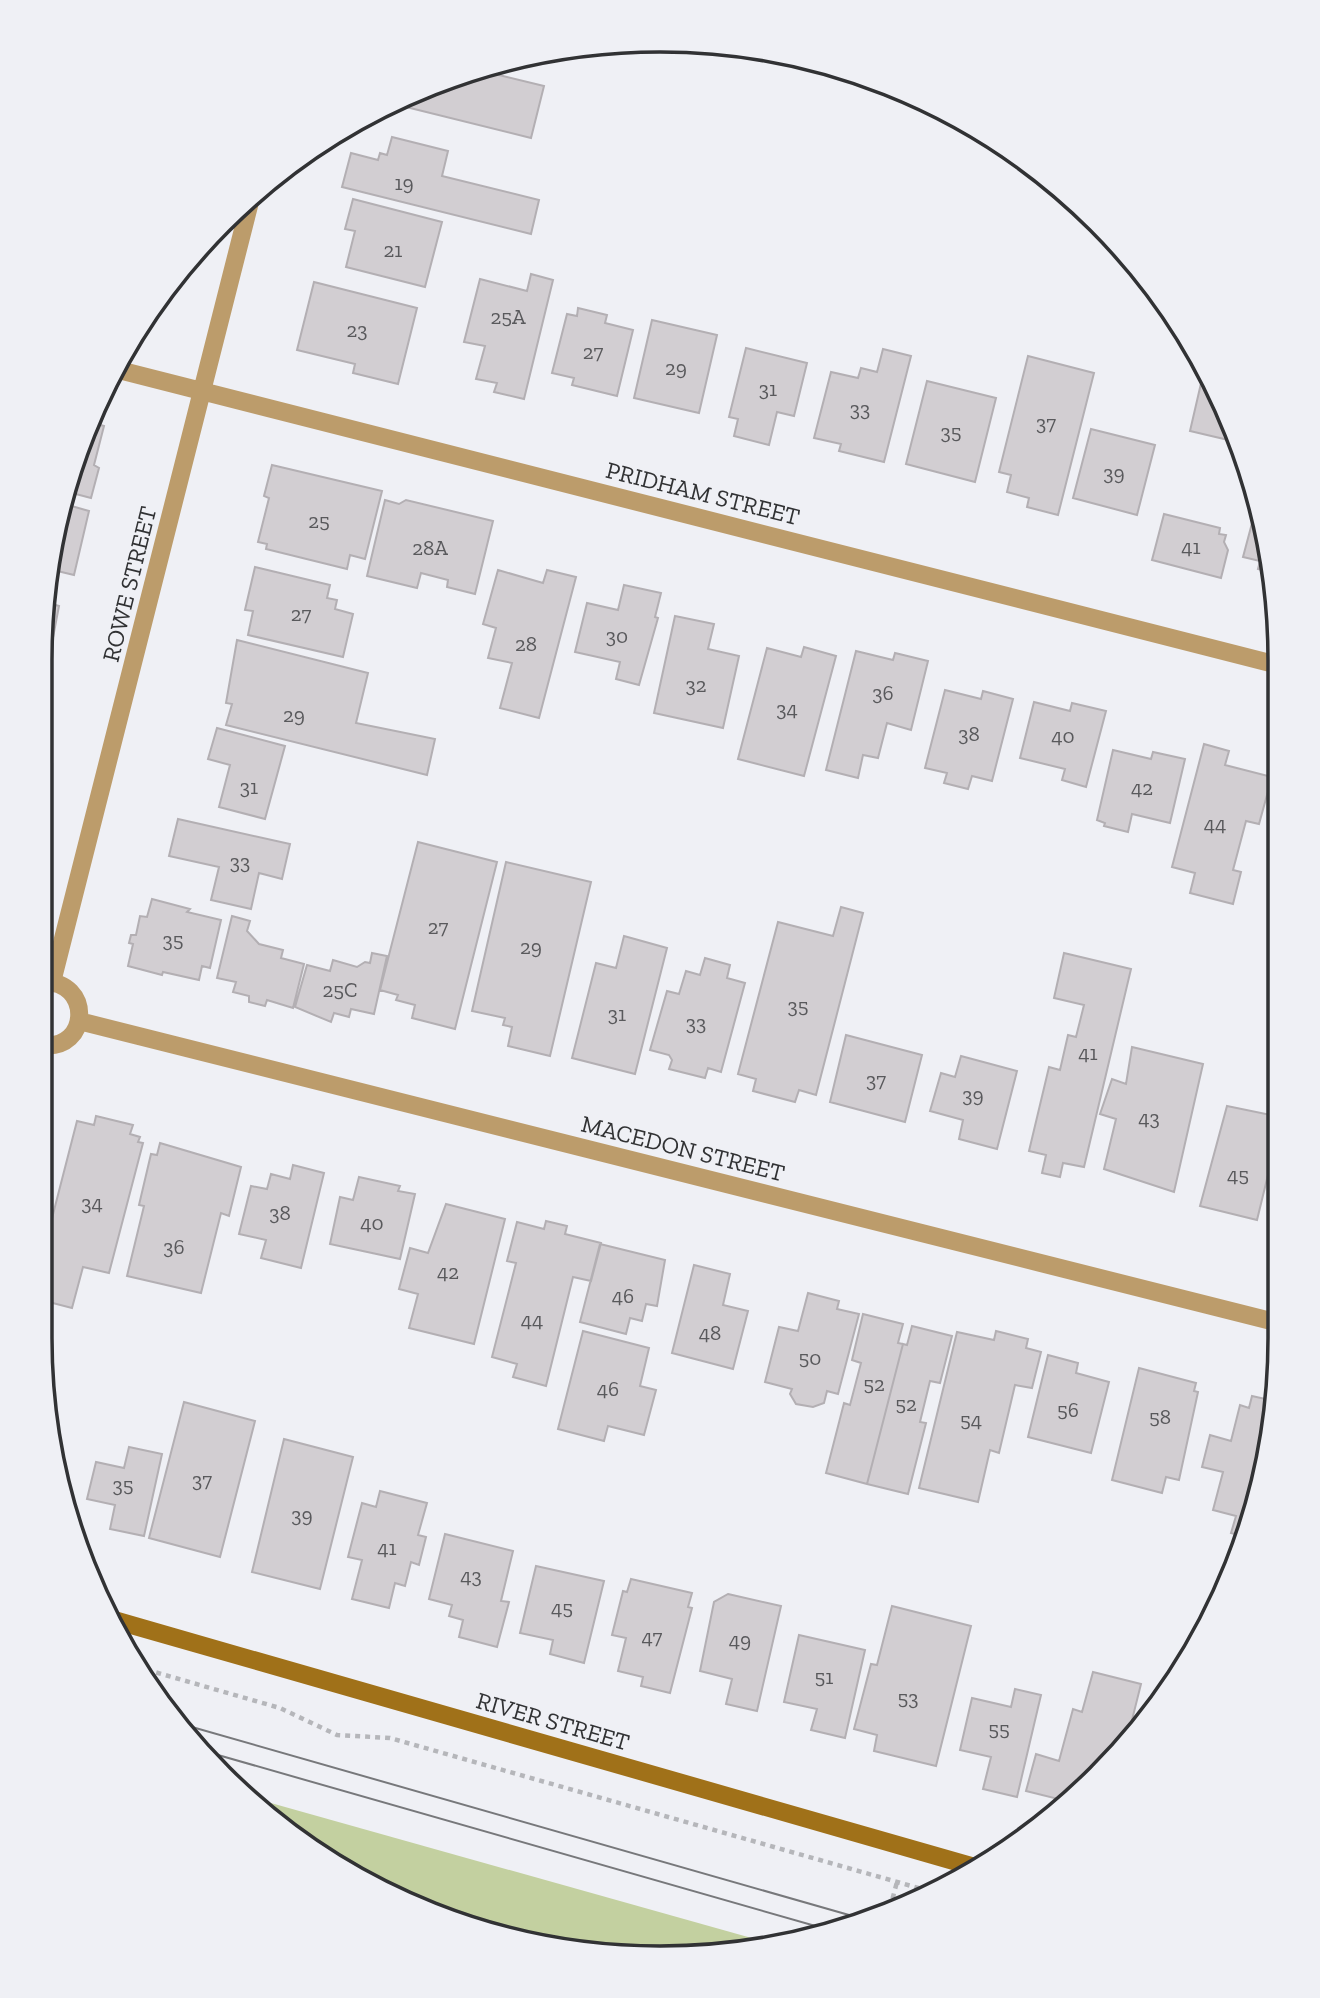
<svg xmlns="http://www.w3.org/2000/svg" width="1320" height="1998" font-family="'Zilla Slab',serif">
<rect width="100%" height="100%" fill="#eff0f5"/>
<path fill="#c3d0a0" d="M 253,1798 L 766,1942 L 619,1956 L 423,1911 L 282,1829 Z"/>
<path fill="#d2ced2" stroke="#b3afb3" stroke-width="2" d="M 498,62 L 495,74 L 544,86 L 531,138 L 390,103 Z
M 392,137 L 448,151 L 442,176 L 539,200 L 531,234 L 342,187 L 351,153 L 378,160 L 380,153 L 387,155 Z
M 353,199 L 442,222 L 425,287 L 346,267 L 355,231 L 345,229 Z
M 531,274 L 553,280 L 524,399 L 494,392 L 497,383 L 476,379 L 485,346 L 464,342 L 480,279 L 527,291 Z
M 314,282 L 417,308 L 398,384 L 353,373 L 355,364 L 297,350 Z
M 578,308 L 607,315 L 605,323 L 633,330 L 617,396 L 572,385 L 574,378 L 552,373 L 567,314 L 577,316 Z
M 652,320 L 717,335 L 699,413 L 634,398 Z
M 746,348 L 807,363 L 794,416 L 777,412 L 769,445 L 734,436 L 738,419 L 729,417 Z
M 883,349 L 911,356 L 884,462 L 839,451 L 841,444 L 814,438 L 831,372 L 858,378 L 861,368 L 877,372 Z
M 1028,356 L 1094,373 L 1058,515 L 1027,507 L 1029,498 L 1007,492 L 1011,475 L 999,472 Z
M 1205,368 L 1213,382 L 1202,379 Z
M 1202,379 L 1213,382 L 1216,386 L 1237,442 L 1190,431 Z
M 927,381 L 996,398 L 975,482 L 906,464 Z
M 93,423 L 104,426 L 94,465 L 99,468 L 91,498 L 72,493 Z
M 1091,429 L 1155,445 L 1137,515 L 1073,498 Z
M 272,465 L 382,491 L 365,559 L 350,555 L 347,569 L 266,549 L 267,544 L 258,542 L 269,498 L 264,496 Z
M 385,500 L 399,504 L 406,500 L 493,521 L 475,594 L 447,587 L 448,580 L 421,573 L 417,588 L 367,576 Z
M 68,505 L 89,511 L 74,575 L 49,569 Z
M 1260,511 L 1271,572 L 1258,569 L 1260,561 L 1243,557 L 1255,512 L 1260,513 Z
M 1164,514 L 1220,528 L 1219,534 L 1226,535 L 1224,542 L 1228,550 L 1221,578 L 1152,560 Z
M 255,567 L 330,585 L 327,598 L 337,600 L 335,609 L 353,614 L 343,657 L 248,635 L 253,611 L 245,610 Z
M 498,570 L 543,583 L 547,570 L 576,577 L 539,718 L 500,708 L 512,663 L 488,658 L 496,628 L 483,624 Z
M 624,585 L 661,593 L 655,617 L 658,618 L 639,685 L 616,679 L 620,662 L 575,652 L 587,603 L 618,610 Z
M 45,602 L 59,606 L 47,669 L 45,668 Z
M 675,616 L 714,624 L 708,649 L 739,656 L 723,728 L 654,713 Z
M 237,640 L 368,673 L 356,723 L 435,739 L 427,775 L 226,725 L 232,704 L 226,703 Z
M 804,647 L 836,656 L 804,776 L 738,759 L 767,648 L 801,657 Z
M 856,651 L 893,660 L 895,653 L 928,661 L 911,730 L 887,723 L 878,758 L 863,755 L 858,778 L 826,770 Z
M 945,690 L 981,699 L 983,691 L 1013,699 L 992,781 L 972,776 L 968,789 L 944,783 L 947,773 L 925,768 Z
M 1034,702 L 1070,711 L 1072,703 L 1106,711 L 1086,787 L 1062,780 L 1065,769 L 1020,758 Z
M 217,728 L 285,746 L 265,819 L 219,807 L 230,765 L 208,759 Z
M 1204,744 L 1229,751 L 1225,765 L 1272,777 L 1259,824 L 1246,821 L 1233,870 L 1241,872 L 1233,904 L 1190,893 L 1195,873 L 1172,867 Z
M 1113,750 L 1151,759 L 1153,752 L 1185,759 L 1170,823 L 1132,814 L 1128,832 L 1104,826 L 1105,823 L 1097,820 Z
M 178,819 L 290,844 L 282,879 L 259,873 L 251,909 L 211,900 L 219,867 L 169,856 Z
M 418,842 L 497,862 L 455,1029 L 412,1018 L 415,1005 L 396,1000 L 398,995 L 380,990 Z
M 506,862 L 591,882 L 550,1056 L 508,1046 L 512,1027 L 503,1025 L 505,1018 L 472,1011 Z
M 152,899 L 190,909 L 187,912 L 221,920 L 210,968 L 202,966 L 199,980 L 163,972 L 162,975 L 128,966 L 133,944 L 129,943 L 131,935 L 136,935 L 140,916 L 147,917 Z
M 841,907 L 863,913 L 816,1095 L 799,1090 L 795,1102 L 753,1091 L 756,1079 L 738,1074 L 778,922 L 833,936 Z
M 232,916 L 250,921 L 247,931 L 259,944 L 283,950 L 281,958 L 304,964 L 293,1008 L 267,1000 L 265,1006 L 249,1002 L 249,996 L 233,992 L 236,982 L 217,978 Z
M 624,936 L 667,948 L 635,1074 L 572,1058 L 596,963 L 616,968 Z
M 372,953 L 387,956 L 374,1014 L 351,1009 L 349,1017 L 334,1013 L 331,1022 L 295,1007 L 307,965 L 330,971 L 333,960 L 357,967 L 365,962 L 370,963 Z
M 1064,953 L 1131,969 L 1084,1167 L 1063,1163 L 1060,1177 L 1042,1173 L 1046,1155 L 1029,1151 L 1049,1067 L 1060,1070 L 1068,1035 L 1076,1037 L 1084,1005 L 1054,998 Z
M 705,958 L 730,965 L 727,978 L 745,983 L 721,1072 L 708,1068 L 705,1078 L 669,1069 L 672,1060 L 669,1055 L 650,1050 L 667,991 L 679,994 L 686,971 L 700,975 Z
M 846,1035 L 922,1055 L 905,1122 L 830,1102 Z
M 1132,1047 L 1203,1064 L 1174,1192 L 1104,1169 L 1116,1119 L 1100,1114 L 1112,1079 L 1126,1084 Z
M 961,1056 L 1017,1071 L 997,1149 L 959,1139 L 963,1120 L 930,1111 L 941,1073 L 955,1077 Z
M 1227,1106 L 1276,1116 L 1276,1142 L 1257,1220 L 1200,1206 Z
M 96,1116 L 133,1125 L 130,1134 L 140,1137 L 138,1142 L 143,1143 L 109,1273 L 83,1267 L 72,1308 L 41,1300 L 41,1261 L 77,1121 L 94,1125 Z
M 160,1143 L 241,1167 L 229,1216 L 221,1213 L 201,1293 L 127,1276 L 144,1206 L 139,1205 L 151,1154 L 157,1155 Z
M 293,1165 L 324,1173 L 301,1268 L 261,1258 L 266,1240 L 239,1234 L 251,1186 L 267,1189 L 271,1174 L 290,1179 Z
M 359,1177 L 400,1186 L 398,1191 L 415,1194 L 400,1259 L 330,1244 L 340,1197 L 353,1200 Z
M 446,1204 L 505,1219 L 474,1344 L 409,1328 L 418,1294 L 399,1289 L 410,1248 L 428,1253 Z
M 546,1221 L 567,1226 L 565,1234 L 601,1243 L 591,1281 L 573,1277 L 546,1386 L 513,1377 L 517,1364 L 492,1357 L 516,1263 L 507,1261 L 517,1222 L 544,1229 Z
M 600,1244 L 665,1260 L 657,1306 L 646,1304 L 642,1321 L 630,1318 L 626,1334 L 580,1322 Z
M 694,1265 L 730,1274 L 723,1305 L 748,1311 L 733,1369 L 672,1353 Z
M 808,1293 L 839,1301 L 837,1309 L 859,1314 L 838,1394 L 827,1391 L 824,1403 L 813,1407 L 796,1404 L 790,1394 L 792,1389 L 765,1382 L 779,1327 L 798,1331 Z
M 863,1314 L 903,1324 L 898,1343 L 903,1344 L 867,1484 L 826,1473 L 844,1403 L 850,1405 L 861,1363 L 852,1360 Z
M 912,1326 L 952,1336 L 940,1383 L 930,1381 L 920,1422 L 926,1423 L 908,1494 L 867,1484 L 903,1344 L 907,1345 Z
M 583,1331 L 649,1348 L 640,1386 L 656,1390 L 644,1435 L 608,1426 L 604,1441 L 558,1429 Z
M 996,1331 L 1028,1339 L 1026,1348 L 1041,1352 L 1032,1388 L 1015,1385 L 999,1453 L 990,1450 L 978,1502 L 919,1488 L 957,1332 L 994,1340 Z
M 1048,1355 L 1078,1363 L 1076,1373 L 1109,1382 L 1091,1453 L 1028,1437 Z
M 1139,1368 L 1196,1383 L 1194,1391 L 1198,1392 L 1179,1480 L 1166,1477 L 1162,1493 L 1112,1480 Z
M 49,1393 L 53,1393 L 59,1453 Z
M 1252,1396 L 1274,1401 L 1274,1419 L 1239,1535 L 1231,1533 L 1236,1516 L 1213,1510 L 1223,1472 L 1202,1467 L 1210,1435 L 1231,1441 L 1240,1405 L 1249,1408 Z
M 184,1402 L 255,1421 L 220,1557 L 149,1538 Z
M 284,1439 L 353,1457 L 320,1589 L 252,1572 Z
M 129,1447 L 162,1454 L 144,1536 L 110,1529 L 115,1505 L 87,1499 L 96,1462 L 124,1468 Z
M 380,1491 L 427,1503 L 418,1535 L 426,1537 L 419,1565 L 411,1562 L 405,1586 L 395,1583 L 389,1608 L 352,1599 L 362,1560 L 348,1557 L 362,1503 L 376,1507 Z
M 445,1534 L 513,1551 L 501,1601 L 509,1602 L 497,1647 L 459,1637 L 463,1620 L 449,1616 L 452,1605 L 429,1599 Z
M 536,1566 L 604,1581 L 584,1663 L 550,1654 L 553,1640 L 520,1633 Z
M 631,1579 L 692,1593 L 688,1607 L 692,1608 L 670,1693 L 641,1686 L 643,1677 L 618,1671 L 626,1638 L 612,1635 L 623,1591 L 627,1592 Z
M 728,1594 L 781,1606 L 757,1711 L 726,1704 L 732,1679 L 700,1671 L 714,1602 Z
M 892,1606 L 971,1626 L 936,1766 L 874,1751 L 877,1735 L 854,1729 L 871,1664 L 877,1665 Z
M 799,1635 L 865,1650 L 845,1738 L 811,1730 L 817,1709 L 784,1702 Z
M 1093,1672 L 1141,1684 L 1125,1748 L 1062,1800 L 1026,1791 L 1036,1754 L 1059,1761 L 1073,1709 L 1082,1712 Z
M 1015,1689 L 1041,1695 L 1017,1797 L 983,1789 L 991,1757 L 960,1750 L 972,1698 L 1011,1707 Z"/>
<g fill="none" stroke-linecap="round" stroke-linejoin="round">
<path stroke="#b5b6ba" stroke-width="4.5" stroke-dasharray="5 5" stroke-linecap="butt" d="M 137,1667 L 280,1708 L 337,1735 L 390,1738 L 929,1891
M 890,1908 L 897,1882"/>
<path stroke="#bc9c6b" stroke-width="18" d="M 115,369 L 1278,665
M 52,982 L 251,198
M 79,1021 L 1275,1322
M 42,1045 C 91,1051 92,980 43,982"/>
<path stroke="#a07119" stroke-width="18" d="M 114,1620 L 978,1868"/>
<path stroke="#77787b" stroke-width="2" d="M 185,1725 L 863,1919
M 211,1753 L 833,1931"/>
</g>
<g text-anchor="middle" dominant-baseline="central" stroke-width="5" stroke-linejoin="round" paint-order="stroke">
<g font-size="21" fill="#59595c">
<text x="404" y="182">19</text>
<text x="393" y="249">21</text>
<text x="508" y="316">25A</text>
<text x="357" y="329">23</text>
<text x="593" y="351">27</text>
<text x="676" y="367">29</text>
<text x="768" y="388">31</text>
<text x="860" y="408">33</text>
<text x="1046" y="422">37</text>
<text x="951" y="431">35</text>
<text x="1114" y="472">39</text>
<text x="319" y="520">25</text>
<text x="1191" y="546">41</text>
<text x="430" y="547">28A</text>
<text x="301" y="613">27</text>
<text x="617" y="635">30</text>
<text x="526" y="643">28</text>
<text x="696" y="684">32</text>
<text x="883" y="692">36</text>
<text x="787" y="708">34</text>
<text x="294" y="714">29</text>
<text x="969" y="733">38</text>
<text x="1063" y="735">40</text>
<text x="249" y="786">31</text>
<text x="1142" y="787">42</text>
<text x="1215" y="823">44</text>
<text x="240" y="861">33</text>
<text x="438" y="926">27</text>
<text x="173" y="939">35</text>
<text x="531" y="946">29</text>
<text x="340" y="989">25C</text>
<text x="798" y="1005">35</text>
<text x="617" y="1013">31</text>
<text x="696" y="1022">33</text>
<text x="1088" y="1052">41</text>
<text x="876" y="1079">37</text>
<text x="973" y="1094">39</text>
<text x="1149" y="1117">43</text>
<text x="1238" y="1174">45</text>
<text x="92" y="1202">34</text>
<text x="280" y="1212">38</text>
<text x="372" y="1222">40</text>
<text x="174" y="1246">36</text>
<text x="448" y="1271">42</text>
<text x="623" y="1295">46</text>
<text x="532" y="1319">44</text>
<text x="710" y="1332">48</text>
<text x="810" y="1357">50</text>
<text x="874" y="1383">52</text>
<text x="608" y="1388">46</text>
<text x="906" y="1403">52</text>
<text x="1068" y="1409">56</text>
<text x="1160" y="1416">58</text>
<text x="971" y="1419">54</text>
<text x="202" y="1479">37</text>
<text x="123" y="1484">35</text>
<text x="302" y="1514">39</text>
<text x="387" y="1547">41</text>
<text x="471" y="1575">43</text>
<text x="562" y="1607">45</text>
<text x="652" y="1636">47</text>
<text x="740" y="1639">49</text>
<text x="824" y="1676">51</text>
<text x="908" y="1697">53</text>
<text x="999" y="1728">55</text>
</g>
<g font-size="24" fill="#313234" stroke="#eff0f5">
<text transform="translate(703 493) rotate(14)">PRIDHAM STREET</text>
<text transform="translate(129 584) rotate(-76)">ROWE STREET</text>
<text transform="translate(683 1148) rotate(14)">MACEDON STREET</text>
<text transform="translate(553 1721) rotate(16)">RIVER STREET</text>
</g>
</g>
<path d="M0 0H1320V1998H0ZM660 52H660A608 608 0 0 1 1268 660V1338A608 608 0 0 1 660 1946H660A608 608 0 0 1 52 1338V660A608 608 0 0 1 660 52Z" fill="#eff0f5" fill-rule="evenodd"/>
<path fill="none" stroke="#313234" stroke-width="3.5" d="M660 52H660A608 608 0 0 1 1268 660V1338A608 608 0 0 1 660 1946H660A608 608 0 0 1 52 1338V660A608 608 0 0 1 660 52Z"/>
</svg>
